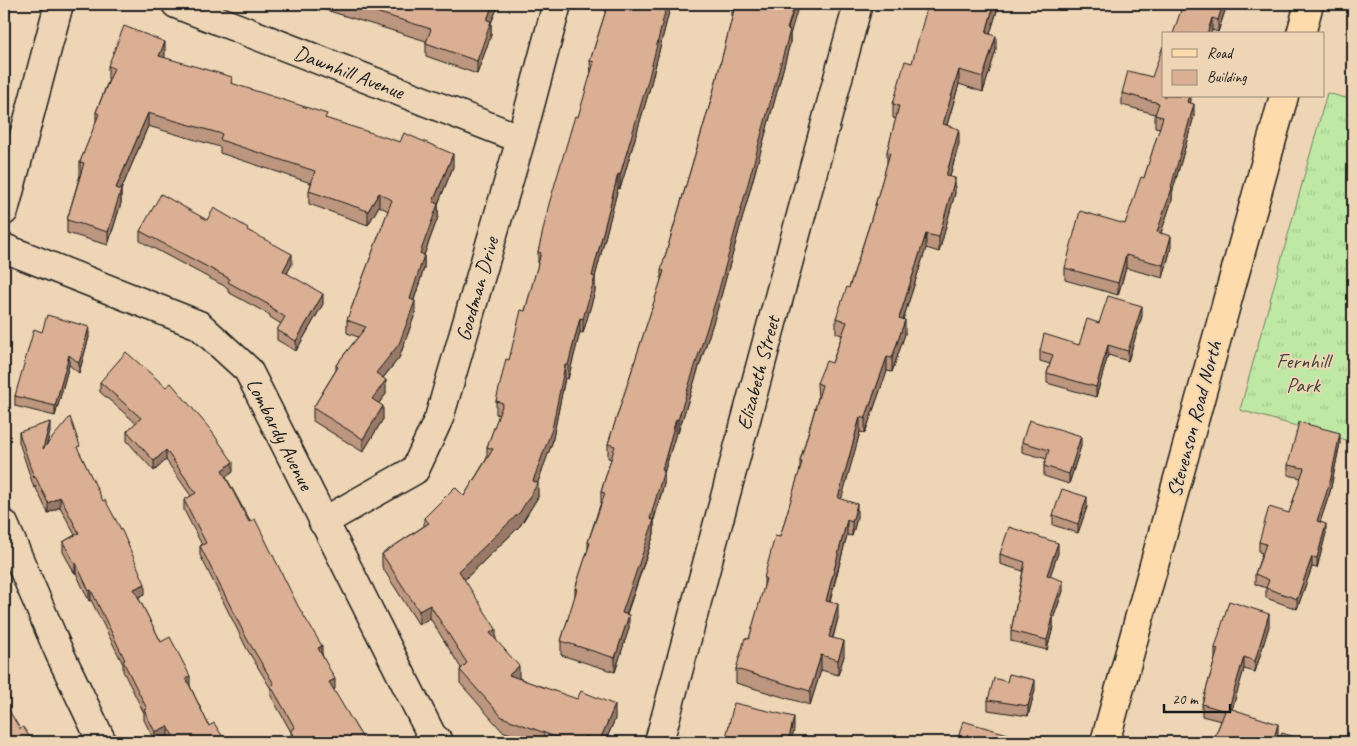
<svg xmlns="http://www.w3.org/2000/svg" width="1357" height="746" font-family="Caveat,sans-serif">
<defs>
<pattern id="grass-tufts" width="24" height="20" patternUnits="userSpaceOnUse" patternTransform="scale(1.25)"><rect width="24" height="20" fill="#bfe8a5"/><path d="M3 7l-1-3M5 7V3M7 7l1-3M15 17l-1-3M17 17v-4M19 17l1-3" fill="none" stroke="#a4c68d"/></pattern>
</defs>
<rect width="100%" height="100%" fill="#edd5b5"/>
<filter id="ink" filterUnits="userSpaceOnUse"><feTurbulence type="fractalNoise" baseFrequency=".02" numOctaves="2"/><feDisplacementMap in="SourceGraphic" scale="10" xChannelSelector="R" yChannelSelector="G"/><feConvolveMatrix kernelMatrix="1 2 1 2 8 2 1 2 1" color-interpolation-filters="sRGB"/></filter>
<g filter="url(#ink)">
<path fill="url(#grass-tufts)" stroke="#6e8260" d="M 1327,93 L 1353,100 L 1353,442 L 1240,410 Z"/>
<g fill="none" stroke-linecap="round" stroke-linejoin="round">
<g stroke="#1c1c1c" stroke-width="31">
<path id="minor" d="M 176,4 L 521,139
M 4,211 L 59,4
M 4,248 L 199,325 L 248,370 L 432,736 L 439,742
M 323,522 L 415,470 L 439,418 L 521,139 L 557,4
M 4,524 L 59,652 L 102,742
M 659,742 L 858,4"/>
</g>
<g stroke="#1c1c1c" stroke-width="31">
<path id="major" d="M 1301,34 L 1309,4
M 1105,742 L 1284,96"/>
</g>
<use href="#minor" stroke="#edd5b5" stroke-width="28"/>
<use href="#major" stroke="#fedbac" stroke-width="28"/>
</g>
<path fill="#bc967e" stroke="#1c1c1c" d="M 313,4 L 499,4 L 491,23 L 491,35 L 477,74 L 426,56 L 426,41 L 313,6 Z
M 608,4 L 671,4 L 649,91 L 620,189 L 618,188 L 595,277 L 595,291 L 583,333 L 580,332 L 568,379 L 565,378 L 552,443 L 537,483 L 538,497 L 520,526 L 464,580 L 496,640 L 519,678 L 615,719 L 605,742 L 533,742 L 502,731 L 460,683 L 460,670 L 461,668 L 430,618 L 419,625 L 382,567 L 382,554 L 424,526 L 424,518 L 464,496 L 487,458 L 487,447 L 499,415 L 496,414 L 496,401 L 525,311 L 538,265 L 538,252 L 591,75 L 590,61 Z
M 999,4 L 990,34 L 996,50 L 983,92 L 959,84 L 947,125 L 959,143 L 950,177 L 955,193 L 939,252 L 926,248 L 903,319 L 905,334 L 892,372 L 887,371 L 865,433 L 860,432 L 841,499 L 857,518 L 852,536 L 847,535 L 830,602 L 838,618 L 833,638 L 844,656 L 838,675 L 821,670 L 810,705 L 736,683 L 736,669 L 749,639 L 764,588 L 764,578 L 780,537 L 800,470 L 800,461 L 818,398 L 817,383 L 832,363 L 842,335 L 836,333 L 836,318 L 849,288 L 870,223 L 887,164 L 887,152 L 896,119 L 893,118 L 893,104 L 912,63 Z
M 732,9 L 790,35 L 790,43 L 778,88 L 718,307 L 678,433 L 676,433 L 664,473 L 664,484 L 654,520 L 654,534 L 627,614 L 629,628 L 615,672 L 561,655 L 561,641 L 575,597 L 575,589 L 588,550 L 588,542 L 601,502 L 601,492 L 611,459 L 608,458 L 608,444 L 661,281 L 661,270 L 712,97 L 732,18 Z
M 1225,11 L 1218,32 L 1212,30 L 1211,34 L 1173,34 Z
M 165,56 L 164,58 L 453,167 L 438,204 L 438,217 L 424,255 L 424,268 L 414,300 L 415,314 L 399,358 L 383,378 L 386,394 L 379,403 L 383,419 L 363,452 L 313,421 L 313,408 L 336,370 L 336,365 L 358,337 L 347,333 L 347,320 L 388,211 L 379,206 L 368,225 L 309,204 L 309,191 L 311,183 L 220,153 L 220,147 L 148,126 L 121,190 L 121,203 L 108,245 L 67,233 L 67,220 L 80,175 L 80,162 L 96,123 L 96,112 L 109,79 L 108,79 L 108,66 Z
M 1152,77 L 1191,96 L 1190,103 L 1194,116 L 1172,193 L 1172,200 L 1161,233 L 1171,248 L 1163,278 L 1126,268 L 1118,295 L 1065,280 L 1065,268 L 1125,224 L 1144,178 L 1160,128 L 1155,127 L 1155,114 L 1122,105 L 1122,93 Z
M 207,220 L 248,231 L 292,264 L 287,273 L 323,304 L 296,351 L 277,340 L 277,330 L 281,324 L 270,317 L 270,315 L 228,292 L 228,288 L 140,241 L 140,231 Z
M 1142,316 L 1128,361 L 1108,355 L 1096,397 L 1047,383 L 1047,373 L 1050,364 L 1040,361 L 1040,351 L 1079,345 L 1099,323 Z
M 42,332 L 89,337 L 79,373 L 69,365 L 55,416 L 15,406 L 15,396 Z
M 100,382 L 233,472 L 226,477 L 322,654 L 335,689 L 333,690 L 365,742 L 292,742 L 291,740 L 291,732 L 271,696 L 271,689 L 247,649 L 200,555 L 200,546 L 202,545 L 184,510 L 184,500 L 191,496 L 166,460 L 154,471 L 127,441 L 127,431 L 136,423 L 100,392 Z
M 19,432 L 50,432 L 47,444 L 80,453 L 145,594 L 138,597 L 161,642 L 190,686 L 209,726 L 226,742 L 171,742 L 168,736 L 155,742 L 144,720 L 144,713 L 123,671 L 123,664 L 91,600 L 89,601 L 76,573 L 75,574 L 63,552 L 63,542 L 75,535 L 60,507 L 48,513 L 35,486 L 34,488 L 19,442 Z
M 1022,442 L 1081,446 L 1069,484 L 1044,476 L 1044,466 L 1047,459 L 1022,452 Z
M 1340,443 L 1330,492 L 1320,522 L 1326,533 L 1317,568 L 1312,567 L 1297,609 L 1266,598 L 1266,588 L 1255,584 L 1255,574 L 1262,553 L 1259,552 L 1259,542 L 1289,513 L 1301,478 L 1288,475 L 1288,465 Z
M 1087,507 L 1078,533 L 1053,525 L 1053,515 Z
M 1058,553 L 1050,576 L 1063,591 L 1053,619 L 1053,627 L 1047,650 L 1011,641 L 1011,631 L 1023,571 L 1000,564 L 1000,554 Z
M 1269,626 L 1255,672 L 1244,669 L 1232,709 L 1278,736 L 1276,742 L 1213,742 L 1221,721 L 1202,716 L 1202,704 L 1215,659 L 1215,648 Z
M 1035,690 L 1028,716 L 988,710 L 988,700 Z"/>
<path fill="#997a67" stroke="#1c1c1c" d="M 5,4 L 8,4 L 4,20 L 4,9 Z
M 493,4 L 499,4 L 491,23 L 491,35 L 477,74 L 477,61 L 487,20 Z
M 667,4 L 671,4 L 649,91 L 620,189 L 620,175 Z
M 795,4 L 799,4 L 790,35 L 790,43 L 778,88 L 718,307 L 678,433 L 678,420 Z
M 994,4 L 999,4 L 986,47 L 986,33 Z
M 1223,4 L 1227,4 L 1218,32 L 1218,20 Z
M 1212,18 L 1212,30 L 1211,34 L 1207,34 Z
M 996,36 L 996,50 L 983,92 L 983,77 Z
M 165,42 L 165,56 L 159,69 L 159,56 Z
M 959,70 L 959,84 L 943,138 L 943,124 Z
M 1189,96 L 1191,96 L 1191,101 L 1187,114 L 1187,102 Z
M 1194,104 L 1194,116 L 1172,193 L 1172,200 L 1157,245 L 1157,232 Z
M 148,113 L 148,126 L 121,190 L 121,203 L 108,245 L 108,232 L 116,188 Z
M 959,129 L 959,143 L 946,190 L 946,176 Z
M 453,154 L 453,167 L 438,204 L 438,217 L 424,255 L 424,268 L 410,312 L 410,299 L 420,253 L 433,202 Z
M 618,174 L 618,188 L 595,277 L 595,291 L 583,333 L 583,319 L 592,276 Z
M 955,178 L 955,193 L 939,252 L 939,237 Z
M 379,193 L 379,206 L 368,225 L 368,211 Z
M 926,234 L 926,248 L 899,332 L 899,318 Z
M 1171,236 L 1171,248 L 1163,278 L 1163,265 Z
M 292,254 L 292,264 L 283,281 L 283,271 Z
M 1126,255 L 1126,268 L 1118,295 L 1118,283 Z
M 323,294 L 323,304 L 296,351 L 296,341 Z
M 415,301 L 415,314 L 399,358 L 376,386 L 376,373 Z
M 1142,306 L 1142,316 L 1128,361 L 1128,351 Z
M 580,318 L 580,332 L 568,379 L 568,365 Z
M 905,320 L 905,334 L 892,372 L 892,358 Z
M 89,327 L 89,337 L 79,373 L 79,363 Z
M 1108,345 L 1108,355 L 1096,397 L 1096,387 Z
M 69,355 L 69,365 L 55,416 L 55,406 Z
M 887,357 L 887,371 L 865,433 L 865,419 Z
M 565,365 L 565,378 L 552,443 L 537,485 L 538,483 L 538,497 L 520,526 L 459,585 L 459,571 L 533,481 Z
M 386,380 L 386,394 L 372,412 L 372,399 Z
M 383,406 L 383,419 L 363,452 L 363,439 Z
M 860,417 L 860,432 L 838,512 L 838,498 Z
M 676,419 L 676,433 L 664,473 L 664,484 L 651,528 L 654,520 L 654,534 L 622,626 L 622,613 L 650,519 L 662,470 Z
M 50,422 L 50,432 L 43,459 L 43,449 Z
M 1340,433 L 1340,443 L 1330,492 L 1317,531 L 1317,521 Z
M 1081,436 L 1081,446 L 1069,484 L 1069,474 Z
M 166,450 L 166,460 L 154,471 L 154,461 Z
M 233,462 L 233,472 L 222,480 L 222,470 Z
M 60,497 L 60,507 L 48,513 L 48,503 Z
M 1087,497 L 1087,507 L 1078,533 L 1078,524 Z
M 857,504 L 857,518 L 852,536 L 852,522 Z
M 847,520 L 847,535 L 826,615 L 826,601 Z
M 1326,524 L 1326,533 L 1317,568 L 1317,558 Z
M 1058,543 L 1058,553 L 1047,585 L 1047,575 Z
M 1312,557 L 1312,567 L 1297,609 L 1297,599 Z
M 76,563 L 76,573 L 75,574 L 75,564 Z
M 1063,581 L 1063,591 L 1053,619 L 1053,627 L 1047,650 L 1047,640 L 1051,616 Z
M 145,584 L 145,594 L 134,599 L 134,589 Z
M 91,590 L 91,600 L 89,601 L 89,591 Z
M 838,604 L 838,618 L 829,651 L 829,637 Z
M 430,605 L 430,618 L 419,625 L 419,611 Z
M 1269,614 L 1269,626 L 1255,672 L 1255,661 Z
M 629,615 L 629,628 L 615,672 L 615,658 Z
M 496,629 L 496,643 L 490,633 Z
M 844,641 L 844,656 L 838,675 L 838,660 Z
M 322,646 L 322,656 L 318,648 Z
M 821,655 L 821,670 L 810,705 L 810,691 Z
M 1244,657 L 1244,669 L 1229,720 L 1229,708 Z
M 519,666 L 519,679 L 509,675 Z
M 190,676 L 190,686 L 186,688 L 186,678 Z
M 335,679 L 335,689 L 329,692 L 329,682 Z
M 1035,680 L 1035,690 L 1028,716 L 1028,706 Z
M 615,705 L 615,719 L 605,742 L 599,742 Z
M 794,717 L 794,730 L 791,742 L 788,742 Z
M 1278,724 L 1278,736 L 1276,742 L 1273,742 Z
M 168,726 L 168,736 L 155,742 L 155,732 Z"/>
<path fill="#dbaf93" stroke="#1c1c1c" d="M 350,4 L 493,4 L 487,20 L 491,21 L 477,61 L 426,43 L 431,29 Z
M 608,4 L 667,4 L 649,77 L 620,175 L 618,174 L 592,276 L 595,277 L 583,319 L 580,318 L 568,365 L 565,365 L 552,429 L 533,481 L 538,483 L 520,512 L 459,571 L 496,629 L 490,633 L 519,666 L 509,675 L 577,699 L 581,691 L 615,705 L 599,742 L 585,736 L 582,742 L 569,742 L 502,717 L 460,670 L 467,663 L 430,605 L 419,611 L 382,554 L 429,523 L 424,518 L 455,487 L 464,496 L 493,449 L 487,447 L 503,403 L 496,401 L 506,359 L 509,360 L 521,310 L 525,311 L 541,253 L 538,252 L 549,204 L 575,116 L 578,117 L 594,62 L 590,61 Z
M 734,4 L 795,4 L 787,29 L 790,30 L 778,74 L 718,293 L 678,420 L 676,419 L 662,470 L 664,470 L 650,519 L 654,520 L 622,613 L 629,615 L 615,658 L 561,641 L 577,589 L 575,589 L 590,543 L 588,542 L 605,493 L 601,492 L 615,446 L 608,444 L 664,271 L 661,270 L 712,97 L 734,10 L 732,9 Z
M 928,4 L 994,4 L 986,33 L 996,36 L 983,77 L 959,70 L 943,124 L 959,129 L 946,176 L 955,178 L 939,237 L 926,234 L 899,318 L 905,320 L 892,358 L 887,357 L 865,419 L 860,417 L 838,498 L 857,504 L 852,522 L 847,520 L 826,601 L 838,604 L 829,637 L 844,641 L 838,660 L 821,655 L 810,691 L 736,669 L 745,638 L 749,639 L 766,579 L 764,578 L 775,536 L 780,537 L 802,462 L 800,461 L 822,385 L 817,383 L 826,361 L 832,363 L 847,322 L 836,318 L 847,287 L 849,288 L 870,223 L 890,153 L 887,152 L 899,106 L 893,104 L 905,61 L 912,63 Z
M 1183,4 L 1223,4 L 1218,20 L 1212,18 L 1207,34 L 1173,34 Z
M 124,26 L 165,42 L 159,56 L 232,77 L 231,83 L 327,114 L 325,118 L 400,142 L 404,133 L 453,154 L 433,202 L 438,204 L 420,253 L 424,255 L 410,299 L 415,301 L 399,344 L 376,373 L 386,380 L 372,399 L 383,406 L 363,439 L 313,408 L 338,367 L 336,365 L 366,327 L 347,320 L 392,200 L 379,193 L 368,211 L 309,191 L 315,171 L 220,140 L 222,134 L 148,113 L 116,188 L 121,190 L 108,232 L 67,220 L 84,163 L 80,162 L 99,114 L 96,112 L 114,68 L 108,66 Z
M 1163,46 L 1163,96 L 1189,96 L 1187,102 L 1194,104 L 1171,187 L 1172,188 L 1157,232 L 1171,236 L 1163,265 L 1126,255 L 1118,283 L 1065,268 L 1080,211 L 1125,224 L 1141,177 L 1144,178 L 1163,117 L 1155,115 L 1159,103 L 1122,93 L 1128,71 L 1152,77 Z
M 161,194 L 207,220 L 214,208 L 248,228 L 247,230 L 292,254 L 283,271 L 323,294 L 296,341 L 277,330 L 285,317 L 270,307 L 271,306 L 228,282 L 230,279 L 140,231 Z
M 1108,296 L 1142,306 L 1128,351 L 1108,345 L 1096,387 L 1047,373 L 1053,355 L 1040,351 L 1044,334 L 1079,345 L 1087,319 L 1099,323 Z
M 47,315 L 89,327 L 79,363 L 69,355 L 55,406 L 15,396 L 34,329 L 42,332 Z
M 126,352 L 166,387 L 171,383 L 210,429 L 233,462 L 222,470 L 249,522 L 255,519 L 298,606 L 322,646 L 318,648 L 335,679 L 329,682 L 365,742 L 298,742 L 291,730 L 295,728 L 271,686 L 274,684 L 247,639 L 200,546 L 206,543 L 184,500 L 196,493 L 166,450 L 154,461 L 127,431 L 141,418 L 100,382 Z
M 70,417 L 80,446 L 77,447 L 103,501 L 105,500 L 123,533 L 145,584 L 134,589 L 161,642 L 170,637 L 190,676 L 186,678 L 209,726 L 214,723 L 226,742 L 176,742 L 168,726 L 155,732 L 144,710 L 147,709 L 123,661 L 125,660 L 91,590 L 89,591 L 76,563 L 75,564 L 63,542 L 79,533 L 60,497 L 48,503 L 35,476 L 34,478 L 19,432 L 50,422 L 43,449 Z
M 1029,420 L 1081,436 L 1069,474 L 1044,466 L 1049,450 L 1022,442 Z
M 1299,422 L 1340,433 L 1330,482 L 1317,521 L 1326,524 L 1317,558 L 1312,557 L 1297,599 L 1266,588 L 1269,580 L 1255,574 L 1266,544 L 1259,542 L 1269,507 L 1289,513 L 1304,468 L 1288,465 Z
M 1062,489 L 1087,497 L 1078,524 L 1053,515 Z
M 1009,527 L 1058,543 L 1047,575 L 1063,581 L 1051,616 L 1053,617 L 1047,640 L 1011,631 L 1025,562 L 1000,554 Z
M 1229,601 L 1269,614 L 1255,661 L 1244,657 L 1229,708 L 1278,724 L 1273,742 L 1265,742 L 1244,736 L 1242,742 L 1213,742 L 1225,711 L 1202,704 L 1218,649 L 1215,648 Z
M 1009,674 L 1035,680 L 1028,706 L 988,700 L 994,678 L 1007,682 Z
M 4,702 L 20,729 L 23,727 L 33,742 L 4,742 Z
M 734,703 L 794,717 L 788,742 L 710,742 L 711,738 L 725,742 Z
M 963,721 L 1018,737 L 1017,742 L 957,742 Z
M 1282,733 L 1309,742 L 1279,742 Z"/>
</g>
<g text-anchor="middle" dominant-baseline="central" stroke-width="4" stroke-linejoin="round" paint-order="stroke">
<g font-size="21" fill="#1c1c1c" stroke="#edd5b5">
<text transform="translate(349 72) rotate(21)">Dawnhill Avenue</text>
<text transform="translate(477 289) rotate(-74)">Goodman Drive</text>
<text transform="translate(758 373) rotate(-75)">Elizabeth Street</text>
<text transform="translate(1194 419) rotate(-75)">Stevenson Road North</text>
<text transform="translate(280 434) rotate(63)">Lombardy Avenue</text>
</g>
<g font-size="21" fill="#3d4537" stroke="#edd5b5">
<text x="1303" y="361">Fernhill<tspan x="1303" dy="24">Park</tspan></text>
</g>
</g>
<rect width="1357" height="746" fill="none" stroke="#edd5b5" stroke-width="20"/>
<rect x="10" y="10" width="1337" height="726" fill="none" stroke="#1c1c1c" stroke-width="2" filter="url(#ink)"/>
<rect x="1162" y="32" width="162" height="65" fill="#edd5b5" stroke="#998b78"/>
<rect x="1172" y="49" width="25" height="8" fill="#fedbac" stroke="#998b78"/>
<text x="1207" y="58" font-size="15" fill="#1c1c1c">Road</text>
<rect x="1172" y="70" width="25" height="15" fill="#dbaf93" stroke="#998b78"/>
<text x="1207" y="82" font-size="15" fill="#1c1c1c">Building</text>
<path d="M1164 704v8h66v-8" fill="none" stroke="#1c1c1c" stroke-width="2.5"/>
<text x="1172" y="704" font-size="15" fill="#1c1c1c" stroke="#edd5b5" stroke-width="4" paint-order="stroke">20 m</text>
</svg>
